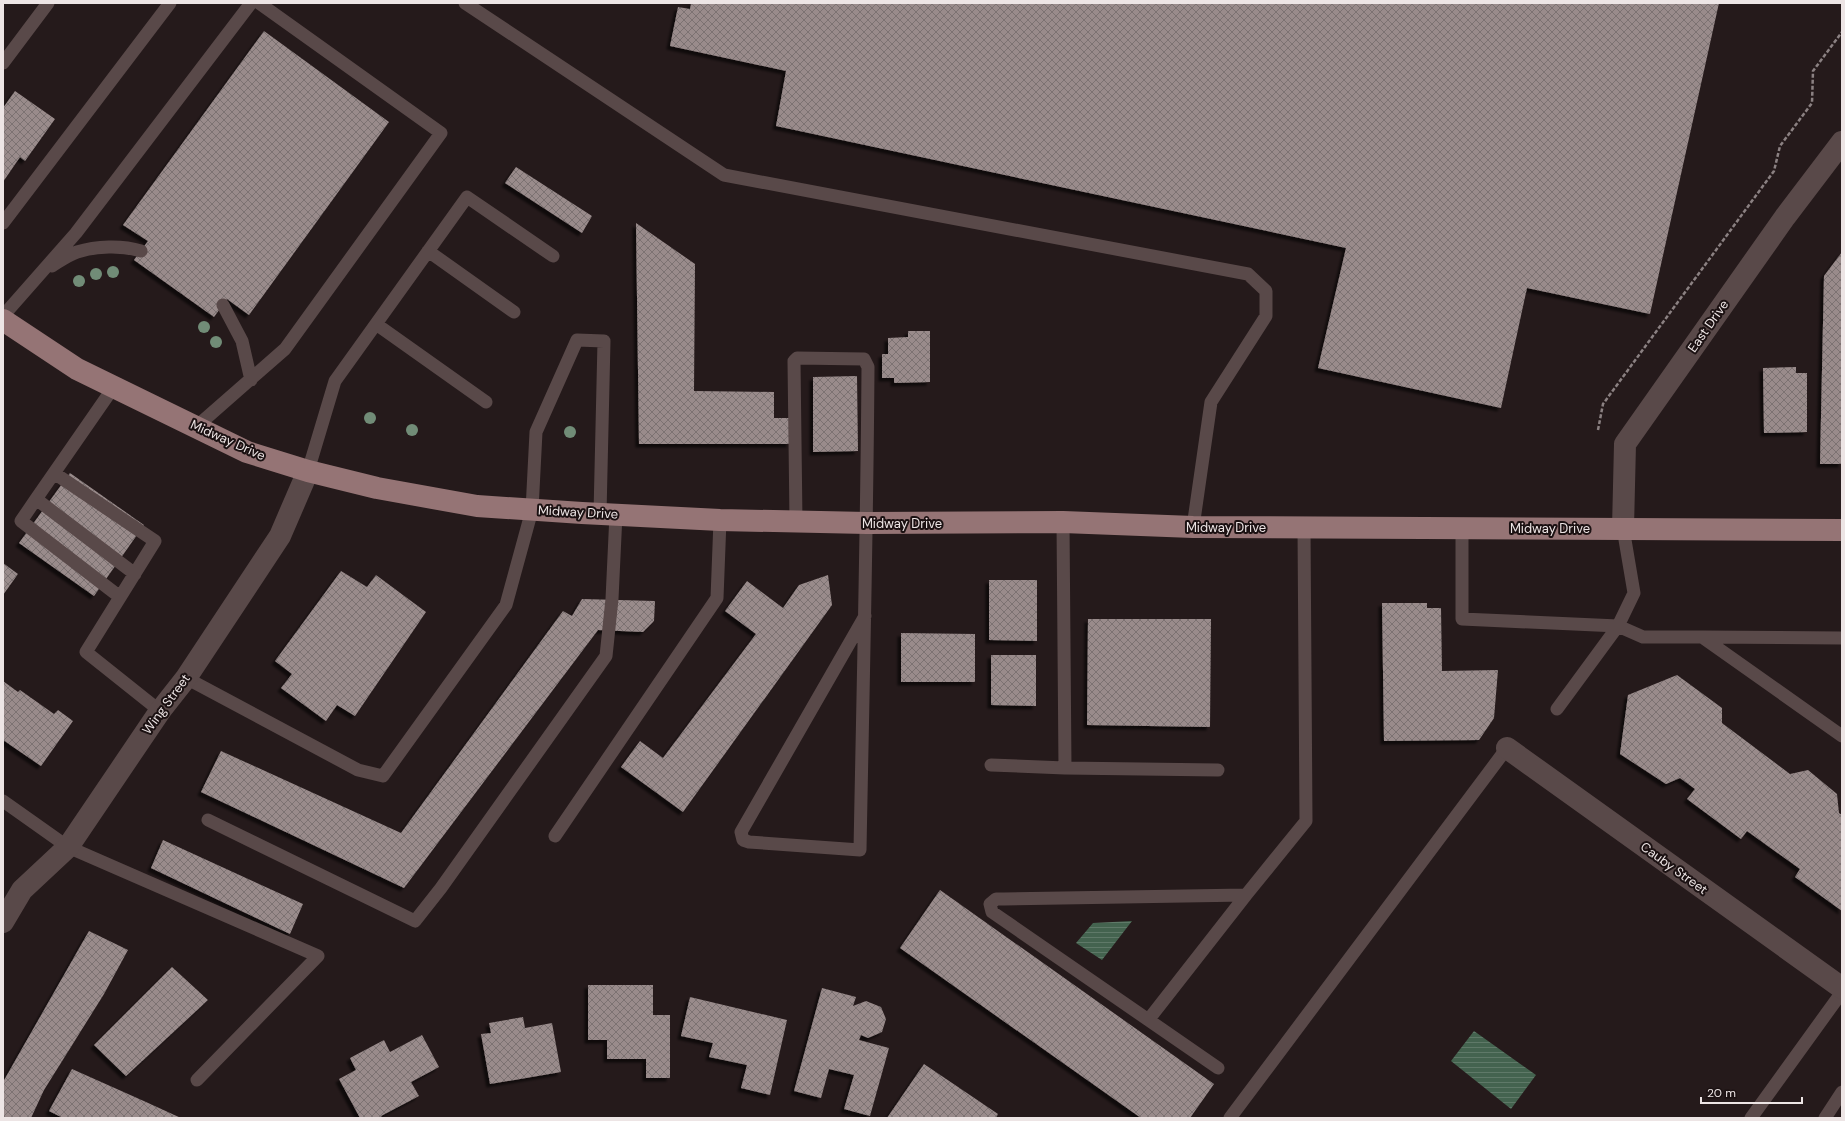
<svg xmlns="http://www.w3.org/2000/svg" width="1845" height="1121" font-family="'DM Sans',sans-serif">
<defs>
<pattern id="water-rules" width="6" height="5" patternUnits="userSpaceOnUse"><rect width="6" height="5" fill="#44634f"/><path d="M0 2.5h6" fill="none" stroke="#5f7968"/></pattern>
<pattern id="building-cross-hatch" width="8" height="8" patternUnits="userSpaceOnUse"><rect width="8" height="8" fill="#998b8b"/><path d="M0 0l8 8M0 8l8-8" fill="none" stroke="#7c7272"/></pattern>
<filter id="shadow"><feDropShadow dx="-3.5" dy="3.5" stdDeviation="1" flood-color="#0009"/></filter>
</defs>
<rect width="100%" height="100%" fill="#251a1b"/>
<path fill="url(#water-rules)" d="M 1132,921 L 1102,960 L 1076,943 L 1093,923 Z
M 1474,1031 L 1536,1075 L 1511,1109 L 1451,1061 Z"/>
<path fill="url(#building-cross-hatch)" filter="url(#shadow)" d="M 691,3 L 1719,3 L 1650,314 L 1527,288 L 1501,408 L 1318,368 L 1346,248 L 776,126 L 786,71 L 670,46 L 678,7 L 690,9 Z
M 264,31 L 389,122 L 249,315 L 227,299 L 214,317 L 134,260 L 148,241 L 123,225 Z
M 15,91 L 55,119 L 25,161 L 20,157 L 3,182 L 3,108 Z
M 516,167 L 592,216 L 582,233 L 505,183 Z
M 636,223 L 695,264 L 694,391 L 774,392 L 774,418 L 789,418 L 790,444 L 639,444 Z
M 1842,252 L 1842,464 L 1820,464 L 1824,276 Z
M 908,331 L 930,331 L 930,382 L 894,383 L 894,378 L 882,378 L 882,354 L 888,354 L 888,338 L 908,337 Z
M 1796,367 L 1796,373 L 1807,373 L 1807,432 L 1764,433 L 1763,368 Z
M 857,376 L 858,451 L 813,452 L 813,377 Z
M 70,473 L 144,525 L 94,596 L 19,543 Z
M 3,563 L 18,574 L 3,595 Z
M 341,571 L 367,587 L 376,575 L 426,612 L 355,716 L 337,705 L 326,721 L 281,688 L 292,674 L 275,661 Z
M 828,575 L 832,605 L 683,812 L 621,767 L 640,741 L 663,758 L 756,634 L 725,611 L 747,581 L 783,608 L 799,585 Z
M 989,580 L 1037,580 L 1037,641 L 989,640 Z
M 582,599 L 655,601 L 654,621 L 643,632 L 598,630 L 404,888 L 201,792 L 221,751 L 401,833 L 563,611 L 572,616 Z
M 1382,603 L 1427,603 L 1427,608 L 1441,608 L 1442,671 L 1498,670 L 1494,718 L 1479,740 L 1384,741 Z
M 1088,619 L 1211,619 L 1210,727 L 1087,725 Z
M 901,633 L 975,634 L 975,682 L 901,682 Z
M 991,655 L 1036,655 L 1036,706 L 991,705 Z
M 1677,675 L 1722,708 L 1722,723 L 1790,774 L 1808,770 L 1837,794 L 1839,813 L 1842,815 L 1842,911 L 1795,877 L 1800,869 L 1747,831 L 1741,839 L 1687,799 L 1695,789 L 1680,778 L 1666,784 L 1620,754 L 1628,695 Z
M 3,681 L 18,692 L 20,690 L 54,714 L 58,710 L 73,721 L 41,766 L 3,740 Z
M 163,840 L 303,904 L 290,934 L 151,868 Z
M 940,890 L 1214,1084 L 1190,1118 L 1141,1118 L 900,948 Z
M 89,931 L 128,950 L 104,994 L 44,1090 L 31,1118 L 3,1118 L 3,1082 Z
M 172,967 L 208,1000 L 126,1076 L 94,1045 Z
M 588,985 L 653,985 L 653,1015 L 670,1015 L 670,1078 L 646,1078 L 646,1059 L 607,1059 L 607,1040 L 588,1040 Z
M 822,988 L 856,997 L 853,1006 L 866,1001 L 881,1007 L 886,1019 L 882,1032 L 868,1038 L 861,1035 L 859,1040 L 889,1048 L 870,1116 L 844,1109 L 854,1075 L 829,1069 L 821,1098 L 794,1091 Z
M 690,997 L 787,1020 L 770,1095 L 741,1088 L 747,1065 L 709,1057 L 713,1043 L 681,1036 Z
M 523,1017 L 525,1028 L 552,1023 L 561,1072 L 490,1084 L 481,1034 L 491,1033 L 489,1023 Z
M 422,1035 L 439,1067 L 411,1082 L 419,1096 L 381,1116 L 382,1118 L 360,1118 L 339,1079 L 356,1070 L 350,1058 L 384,1040 L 390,1052 Z
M 924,1064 L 998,1114 L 996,1118 L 887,1118 Z
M 72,1069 L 146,1102 L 181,1118 L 63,1118 L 49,1111 Z"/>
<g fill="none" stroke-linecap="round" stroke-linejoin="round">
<path stroke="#8b8182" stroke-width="2.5" stroke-dasharray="4 2" stroke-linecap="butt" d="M 1598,430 L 1603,404 L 1774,171 L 1780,146 L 1812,103 L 1813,71 L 1842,32"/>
<path stroke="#594949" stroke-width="13" d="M 465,3 L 724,175 L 1248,274 L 1266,291 L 1266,316 L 1211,402 L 1193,527
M 3,63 L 48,3
M 3,223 L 170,3
M 428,251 L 514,312
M 52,266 C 60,261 68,255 77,252 C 96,246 122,245 141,251
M 223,305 L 242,341 L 251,380
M 3,316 L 76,233 L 251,3
M 376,324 L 486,402
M 113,388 L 36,499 L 135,574
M 196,427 L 285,349 L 441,133 L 259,3
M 308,471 L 335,381 L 467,197 L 553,256
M 54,473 L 155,541 L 86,652 L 160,711
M 36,499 L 21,521 L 120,597
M 796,521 L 794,361 L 797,358 L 864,359 L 868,367 C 867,528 863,689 860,850 L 749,842 L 743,840 L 741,832 L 865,616
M 1063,522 L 1065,768 L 1218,770
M 1462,528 L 1462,619 L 1618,626 L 1643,637 L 1702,637 L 1842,736
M 1702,637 L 1842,638
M 186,678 L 358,770 L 383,776 L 506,605 L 532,510 L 536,432 L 577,340 L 604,341 L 600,514
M 1557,709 L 1618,626 L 1634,593 L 1623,528
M 991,765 L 1065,768
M 3,801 L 68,847 L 318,956 L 197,1080
M 208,820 L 415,921 L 441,888 L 606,656 L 612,599 L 616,514
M 555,836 L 717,598 L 720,520
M 1246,895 L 1306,821 L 1304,527
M 1149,1019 L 1246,895 L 1004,899 L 996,899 L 990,904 L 992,912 L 1218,1068
M 1230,1118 L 1507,748
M 1751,1118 L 1842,992
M 1825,1118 L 1842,1092"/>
<path stroke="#594949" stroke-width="22" d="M 1623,528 L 1625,444 L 1785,217 L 1842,142
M 1507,748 L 1842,988"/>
<path stroke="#594949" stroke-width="22" d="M 3,922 L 22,890 L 68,847 L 160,711 L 186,678 L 280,536 L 308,471"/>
<path stroke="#957475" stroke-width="22" d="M 3,320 L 77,369 L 247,452 L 308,471 L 377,488 L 477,506 L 582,513 L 720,520 L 867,523 L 1063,522 L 1193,527 L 1842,530"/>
</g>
<g fill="#718c77">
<circle cx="113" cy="272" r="6"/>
<circle cx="96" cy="274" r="6"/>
<circle cx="79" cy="281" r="6"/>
<circle cx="204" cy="327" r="6"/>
<circle cx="216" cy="342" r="6"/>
<circle cx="370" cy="418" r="6"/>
<circle cx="412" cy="430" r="6"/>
<circle cx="570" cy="432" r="6"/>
</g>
<g text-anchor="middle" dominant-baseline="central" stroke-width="4" stroke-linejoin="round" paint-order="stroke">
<g font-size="13" fill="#ede5e5" stroke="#1b1112">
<text transform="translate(1708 326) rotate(-55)">East Drive</text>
<text transform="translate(228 440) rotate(24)">Midway Drive</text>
<text transform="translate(578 512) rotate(3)">Midway Drive</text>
<text x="902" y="523">Midway Drive</text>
<text x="1226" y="527">Midway Drive</text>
<text x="1550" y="528">Midway Drive</text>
<text transform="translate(166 704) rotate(-54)">Wing Street</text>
<text transform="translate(1674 868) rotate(36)">Cauby Street</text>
</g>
</g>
<rect width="1845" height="1121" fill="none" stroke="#ede5e5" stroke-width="8"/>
<path d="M1701 1097v6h101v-6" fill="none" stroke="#ede5e5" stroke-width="2"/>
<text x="1707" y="1097" font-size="12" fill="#ede5e5" stroke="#1b1112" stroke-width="3" paint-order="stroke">20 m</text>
</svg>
